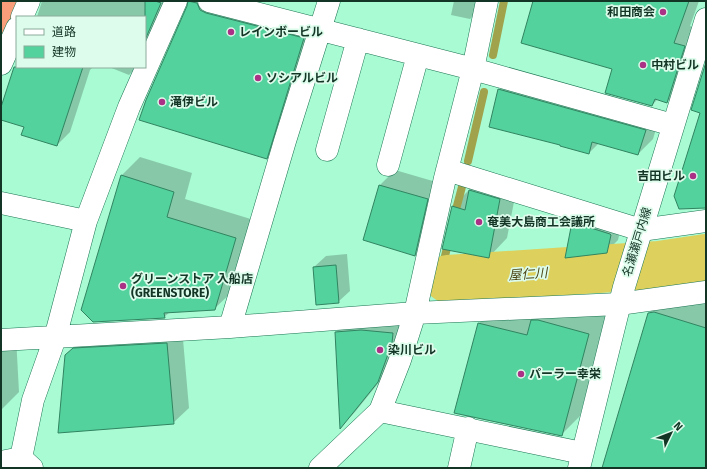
<svg xmlns="http://www.w3.org/2000/svg" width="707" height="469" font-family="'Fira Sans','Noto Sans JP',sans-serif">
<rect width="100%" height="100%" fill="#a8fbd3"/>
<path fill="#f89e7a" d="M 1,1 L 29,1 L 1,64 Z"/>
<path fill="#0003" d="M 42,1 L 169,1 L 145,55 L 145,17 L 37,17 Z
M 189,1 L 222,1 L 317,25 L 280,145 L 266,158 L 188,6 Z
M 454,1 L 485,1 L 485,4 L 470,19 L 451,15 Z
M 534,1 L 699,1 L 690,26 L 694,28 L 683,86 L 667,102 L 658,99 L 652,105 L 614,68 Z
M 56,67 L 93,67 L 90,70 L 70,132 L 57,145 L 25,127 L 1,119 L 1,110 Z
M 109,67 L 137,67 L 129,75 Z
M 514,75 L 660,116 L 653,139 L 638,154 L 599,143 L 589,153 L 499,90 Z
M 140,157 L 192,173 L 185,199 L 254,220 L 233,291 L 214,309 L 170,312 L 164,317 L 121,176 Z
M 395,170 L 443,184 L 430,239 L 415,255 L 380,185 Z
M 518,181 L 507,238 L 489,257 L 452,207 L 471,188 Z
M 584,211 L 622,223 L 618,240 L 606,252 L 566,257 L 573,222 Z
M 347,254 L 350,291 L 338,302 L 314,267 L 326,256 Z
M 668,294 L 673,294 L 706,304 L 706,468 L 603,468 L 649,313 Z
M 557,302 L 607,316 L 580,416 L 561,435 L 455,412 L 479,323 L 498,305 Z
M 374,315 L 407,327 L 393,365 L 355,412 L 341,427 L 336,332 L 351,316 Z
M 182,328 L 189,408 L 173,423 L 66,355 L 82,339 Z
M 16,337 L 19,392 L 1,410 L 1,338 Z"/>
<g fill="none" stroke-linecap="round" stroke-linejoin="round">
<path stroke="#a0a24c" stroke-width="8" d="M 493,55 L 504,1
M 468,161 L 484,92
M 454,217 L 463,183
M 448,279 L 444,260 L 449,240"/>
<path stroke="#ddd05c" stroke-width="48" d="M 448,279 L 659,265 L 706,258"/>
</g>
<path fill="#53d29d" stroke="#318461" d="M 145,1 L 155,1 L 161,3 L 145,40 Z
M 188,1 L 197,3 L 200,10 L 206,13 L 304,38 L 267,159 L 139,120 L 146,100 L 187,6 Z
M 533,1 L 689,1 L 674,43 L 685,46 L 667,103 L 655,99 L 652,106 L 605,93 L 612,69 L 521,43 Z
M 706,62 L 706,208 L 679,209 L 674,196 L 700,113 L 691,110 Z
M 14,67 L 83,67 L 57,146 L 21,135 L 24,127 L 1,120 L 1,107 Z
M 498,89 L 646,130 L 638,155 L 592,142 L 589,154 L 560,146 L 560,145 L 489,127 Z
M 121,175 L 174,192 L 167,217 L 236,238 L 215,310 L 164,313 L 165,318 L 93,322 L 81,310 Z
M 379,185 L 428,199 L 415,256 L 363,240 Z
M 469,190 L 500,199 L 489,258 L 442,249 L 452,206 L 465,210 Z
M 572,222 L 610,234 L 611,235 L 607,253 L 565,258 Z
M 336,265 L 339,303 L 316,305 L 313,267 Z
M 654,312 L 706,328 L 706,468 L 602,468 L 648,313 Z
M 531,320 L 538,320 L 589,334 L 562,436 L 454,413 L 478,323 L 527,335 Z
M 361,330 L 393,333 L 392,343 L 378,382 L 340,429 L 335,332 Z
M 167,343 L 174,424 L 58,433 L 65,355 L 73,348 Z"/>
<g fill="none" stroke-linecap="round" stroke-linejoin="round">
<g stroke="#1b7452" stroke-width="23">
<path id="minor" d="M 209,1 L 473,69 L 673,125
M 22,17 L 29,1
M 1,64 L 17,28
M 327,150 L 358,39
M 388,165 L 418,55
M 447,170 L 641,230 L 706,221
M 1,203 L 86,221
M 230,327 L 285,141 L 329,1
M 1,340 L 230,327 L 415,313 L 619,304 L 706,292
M 380,411 L 582,453
M 1,462 L 21,458
M 32,468 L 21,458 L 33,400 L 55,338 L 86,221 L 129,107 L 176,1
M 320,468 L 380,411 L 400,360 L 415,313 L 445,178 L 473,69 L 487,1
M 459,468 L 468,428"/>
</g>
<g stroke="#1b7452" stroke-width="23">
<path id="major" d="M 579,468 L 624,287 L 706,19"/>
</g>
<use href="#minor" stroke="#fff" stroke-width="22"/>
<use href="#major" stroke="#fff" stroke-width="22"/>
</g>
<g fill="#ab3186" stroke="#ddfceb" stroke-width="1.5">
<circle cx="663" cy="12" r="4"/>
<circle cx="231" cy="32" r="4"/>
<circle cx="643" cy="65" r="4"/>
<circle cx="258" cy="78" r="4"/>
<circle cx="162" cy="102" r="4"/>
<circle cx="693" cy="176" r="4"/>
<circle cx="479" cy="222" r="4"/>
<circle cx="123" cy="286" r="4"/>
<circle cx="380" cy="350" r="4"/>
<circle cx="521" cy="374" r="4"/>
</g>
<g text-anchor="middle" dominant-baseline="central" stroke-width="3.5" stroke-linejoin="round" paint-order="stroke">
<g font-size="12" font-weight="bold" fill="#133526" stroke="#ddfceb" text-anchor="start">
<text x="655" y="12" text-anchor="end">和田商会</text>
<text x="239" y="32">レインボービル</text>
<text x="651" y="65">中村ビル</text>
<text x="266" y="78">ソシアルビル</text>
<text x="170" y="102">滝伊ビル</text>
<text x="685" y="176" text-anchor="end">吉田ビル</text>
<text x="487" y="222">奄美大島商工会議所</text>
<text x="131" y="279">グリーンストア 入船店<tspan x="131" dy="14">(GREENSTORE)</tspan></text>
<text x="388" y="350">染川ビル</text>
<text x="529" y="374">パーラー幸栄</text>
</g>
<g font-size="12" fill="#133526" stroke="#ddfceb">
<text transform="translate(637 242) rotate(-73)">名瀬瀬戸内線</text>
</g>
<g font-size="13" font-style="italic" fill="#4a4414" stroke="#ddfceb">
<text transform="translate(528 274) rotate(-4)">屋仁川</text>
</g>
</g>
<rect width="707" height="469" fill="none" stroke="#133526" stroke-width="4"/>
<rect x="16" y="16" width="130" height="52" fill="#ddfceb" stroke="#8cac9c"/>
<rect x="24" y="29" width="20" height="6" fill="#ffffff" stroke="#8cac9c"/>
<text x="52" y="36" font-size="12" fill="#133526">道路</text>
<rect x="24" y="46" width="20" height="12" fill="#53d29d" stroke="#8cac9c"/>
<text x="52" y="56" font-size="12" fill="#133526">建物</text>
<g transform="translate(671 433) rotate(47)" stroke="#ddfceb" stroke-width="3" paint-order="stroke">
<path d="M0-3L7 15L0 10L-7 15Z" fill="#133526"/>
<text y="-6" font-size="11" font-weight="bold" text-anchor="middle" fill="#133526">N</text>
</g>
</svg>
